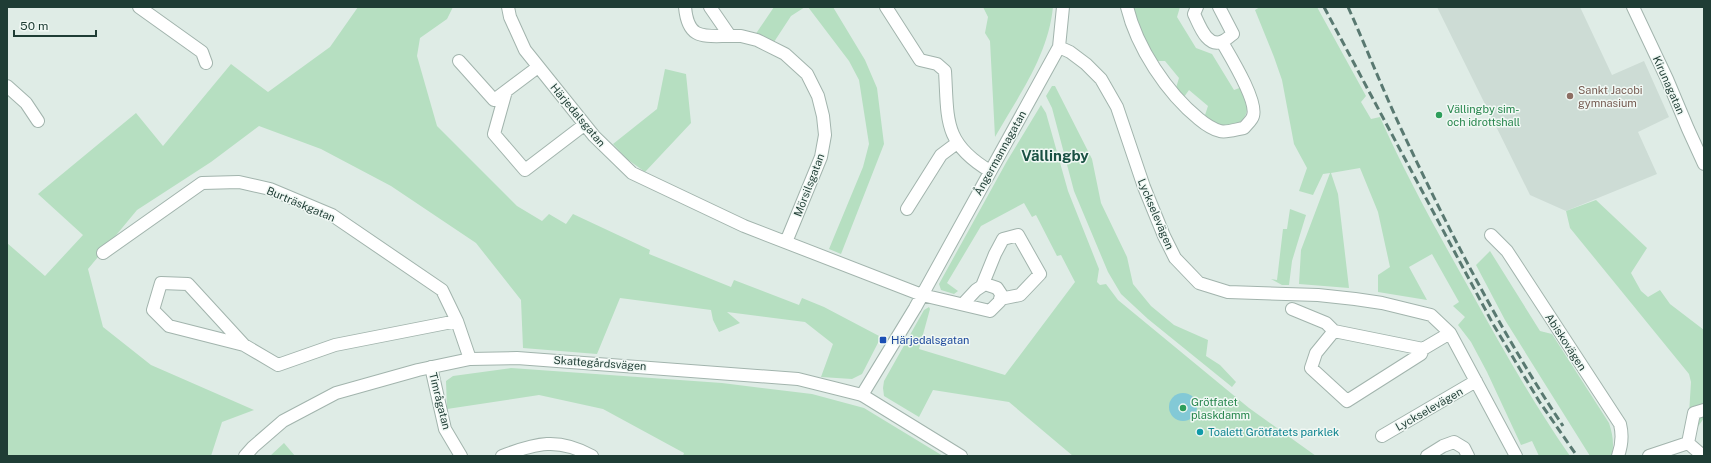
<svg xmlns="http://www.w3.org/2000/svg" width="1711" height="463" font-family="'Public Sans',sans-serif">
<rect width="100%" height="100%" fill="#dfece6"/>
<path fill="#cddcd5" d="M 1437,7 L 1580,7 L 1612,75 L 1644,61 L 1669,117 L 1638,132 L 1657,174 L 1566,211 L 1530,195 Z"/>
<path fill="#b6dfc1" d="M 358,7 L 453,7 L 447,19 L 420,38 L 417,56 L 437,126 L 517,206 L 542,221 L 549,214 L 566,224 L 573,214 L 650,250 L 649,254 L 731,287 L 734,280 L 799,305 L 802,298 L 824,307 L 881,337 L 862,374 L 852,379 L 821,377 L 833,344 L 805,322 L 727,312 L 740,323 L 719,332 L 713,320 L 711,310 L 620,298 L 597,354 L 523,348 L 521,300 L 476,243 L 391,186 L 321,149 L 259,126 L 211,162 L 137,210 L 88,269 L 103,327 L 151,365 L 254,410 L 222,422 L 211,456 L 7,456 L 7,243 L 45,276 L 83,235 L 38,194 L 136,113 L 163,146 L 231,64 L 268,92 L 330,47 Z
M 774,7 L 805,7 L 791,16 L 774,42 L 755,35 Z
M 808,7 L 833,7 L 865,60 L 877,88 L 884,144 L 841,254 L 829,249 L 863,167 L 869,144 L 859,80 L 849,61 Z
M 983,7 L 1053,7 C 1048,56 1019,95 995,137 L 990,41 L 985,33 L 988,17 Z
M 1132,7 L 1180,7 L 1177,17 L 1196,48 L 1212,54 L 1234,90 L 1242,87 C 1253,111 1247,127 1219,127 L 1205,115 L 1208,106 L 1189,90 L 1184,97 L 1176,88 L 1179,78 L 1165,61 L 1157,61 L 1139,29 Z
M 1260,7 L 1317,7 L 1366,96 L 1361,102 L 1371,119 L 1380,117 C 1406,176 1438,233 1470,290 C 1501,346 1533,403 1570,456 L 1539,456 L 1532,441 L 1521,445 L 1487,372 L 1471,342 L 1458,325 L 1465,317 L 1453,306 L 1459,302 L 1432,254 L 1409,267 L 1427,300 L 1378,292 L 1378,275 L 1390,267 L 1378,212 L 1360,168 L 1331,173 L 1338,194 L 1349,288 L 1299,284 L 1301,250 L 1330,173 L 1323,174 L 1313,195 L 1299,191 L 1307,168 L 1294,144 L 1282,80 L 1274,57 L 1255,10 Z
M 665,69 L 686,74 L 691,123 L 645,172 L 627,159 L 613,144 L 657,109 Z
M 1052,86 L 1055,86 L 1092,159 L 1101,203 L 1127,257 L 1133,284 L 1151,306 L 1174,325 L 1208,340 L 1206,356 L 1220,365 L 1236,382 L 1232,387 L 1148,319 L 1121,294 L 1108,272 L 1074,191 L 1052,108 L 1046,96 Z
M 1041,105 L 1046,113 L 1068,191 L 1099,269 L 1097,282 L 1100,285 L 1106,284 L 1118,300 L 1249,408 L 1316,456 L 1073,456 L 1009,402 L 933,390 L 919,417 L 884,396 L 883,388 L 884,381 L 924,310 L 929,307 L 930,309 L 919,349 L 1005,375 L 1075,282 L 1061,255 L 1057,256 L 1036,215 L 1032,217 L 1024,203 L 981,226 L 947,283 L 958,291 L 954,294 L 941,290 L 939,284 L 1007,161 Z
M 1596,200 L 1647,248 L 1631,273 L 1641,291 L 1648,297 L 1660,290 L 1670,304 L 1704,330 L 1704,418 L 1695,431 L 1689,414 L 1691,382 L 1689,374 L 1570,228 L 1566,211 Z
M 1290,209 L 1306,215 L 1292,261 L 1289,285 L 1282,285 L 1271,279 L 1277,280 L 1283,229 L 1287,229 Z
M 1490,251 L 1540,331 L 1552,334 L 1609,423 C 1613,435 1614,444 1612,456 L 1590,456 L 1505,320 L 1476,265 Z
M 511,368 L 722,383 L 812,394 L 864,408 L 943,456 L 683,456 L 684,453 L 603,409 L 539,395 L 447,409 L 446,381 L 453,376 Z
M 284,443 L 295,456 L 270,456 Z"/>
<path fill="#83c9d6" d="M1169 407a14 14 0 1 1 28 0a14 14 0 1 1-28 0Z"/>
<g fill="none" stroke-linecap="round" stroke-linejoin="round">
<g stroke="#a2b4ad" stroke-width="14">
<path id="minor" d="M 139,7 L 202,52 L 206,63
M 508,7 L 510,17 L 525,50 L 594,136 L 632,173 L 744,226 L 922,295 L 990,311 L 1000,301 L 1001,294 L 997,288 L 985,284 L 976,290 L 963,304
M 685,7 C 688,40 703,36 730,36
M 710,7 L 730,36 L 741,36 L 757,40 L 785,54 L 807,74 L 818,96 L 823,116 L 825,135 L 821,157 L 786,242
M 886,7 L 920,60 L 937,64 L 945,71 C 948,120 943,143 990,171
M 1127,7 C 1137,48 1167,93 1199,119 C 1205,124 1212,129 1220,131 C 1226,133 1237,129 1244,128 C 1247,124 1252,120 1253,116 C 1258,101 1230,56 1222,42
M 1197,7 L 1194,14 C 1199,24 1207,49 1223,41 C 1226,40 1230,36 1233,34 L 1219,7
M 1633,7 L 1667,79 L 1688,129 L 1704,164
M 1059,47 L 1070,52 L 1086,64 L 1101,79 L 1117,107 L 1144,187 L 1164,236 L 1175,258 L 1199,283 L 1228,292 L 1318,295 L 1355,299 L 1382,303 L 1431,315 L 1450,333 L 1516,456
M 459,61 L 494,100 L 538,67
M 7,86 L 26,103 L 38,121
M 506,91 L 494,134 L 525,170 L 584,125
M 907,209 L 941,155 L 957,143
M 1491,235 L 1507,251 L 1620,424 C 1623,436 1622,445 1618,456
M 103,253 L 202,183 L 239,182 L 270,189 L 332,215 L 442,290 L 457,321 L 470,359
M 982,286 L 995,254 L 1003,239 L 1018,235 L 1040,274 L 1020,295 L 1000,299
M 1292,309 L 1326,323 L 1334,331
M 244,345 L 188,284 L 161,283 L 153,310 L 169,326 L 244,345 L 278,365 L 335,345 L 457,321
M 1423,349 L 1421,354 L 1347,401 L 1311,368 L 1316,353 L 1334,331 L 1423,349 L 1450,333
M 431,367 L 445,429 L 461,456
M 862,395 L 915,308 L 1059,47 L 1063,7
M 1382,436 L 1476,381
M 502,456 C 536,443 558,437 592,456
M 1427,456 L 1443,446 L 1454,442 L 1464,448 L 1468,456
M 1649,456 L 1688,443
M 1703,456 L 1688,443 L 1694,413 L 1704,410"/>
</g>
<g stroke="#a2b4ad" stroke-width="14">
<path id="tertiary" d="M 245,456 L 253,447 L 283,421 L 336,393 L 418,370 L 470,359 L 517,358 L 798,379 L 862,395 L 961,456"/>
</g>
<use href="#minor" stroke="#fff" stroke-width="12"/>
<use href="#tertiary" stroke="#fff" stroke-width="12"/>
<path stroke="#597971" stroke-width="3" stroke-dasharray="8 4" stroke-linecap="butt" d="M 1324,7 L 1493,324 L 1539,401 L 1577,456
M 1348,7 C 1367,49 1384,93 1404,135 C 1451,235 1502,334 1563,426"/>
</g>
<circle fill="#8d6e63" stroke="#f0f8f4" stroke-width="1.5" cx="1570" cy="96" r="4"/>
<g fill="#2e9e5b" stroke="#f0f8f4" stroke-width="1.5">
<circle cx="1439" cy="115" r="4"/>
<circle cx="1183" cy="408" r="4"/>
</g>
<rect fill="#1a4fb4" stroke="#f0f8f4" stroke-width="1.5" x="879" y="336" width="8" height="8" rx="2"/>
<circle fill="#0f9aa8" stroke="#f0f8f4" stroke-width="1.5" cx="1200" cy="432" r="4"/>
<g text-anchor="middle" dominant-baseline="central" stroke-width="3" stroke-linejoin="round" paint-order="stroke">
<g font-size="11" fill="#1f3d35" stroke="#f0f8f4">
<text transform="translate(1669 85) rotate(66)">Kirunagatan</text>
<text transform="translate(578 115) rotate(50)">Härjedalsgatan</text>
<text transform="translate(1000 153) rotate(-61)">Ångermannagatan</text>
<text transform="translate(809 185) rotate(-69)">Mörsilsgatan</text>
<text transform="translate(301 204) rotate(23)">Burträskgatan</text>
<text transform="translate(1156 214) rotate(67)">Lyckselevägen</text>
<text transform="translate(1566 342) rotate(57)">Abiskovägen</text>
<text transform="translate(600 363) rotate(4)">Skattegårdsvägen</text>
<text transform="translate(440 401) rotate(76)">Timrågatan</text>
<text transform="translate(1429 409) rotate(-30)">Lyckselevägen</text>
</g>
<g font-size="11" fill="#785e54" stroke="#f0f8f4" text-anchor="start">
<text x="1578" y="90">Sankt Jacobi<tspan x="1578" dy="13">gymnasium</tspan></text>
</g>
<g font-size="11" fill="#27864d" stroke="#f0f8f4" text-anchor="start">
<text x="1447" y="109">Vällingby sim-<tspan x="1447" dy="13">och idrottshall</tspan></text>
<text x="1191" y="402">Grötfatet<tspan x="1191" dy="13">plaskdamm</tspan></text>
</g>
<g font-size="11" fill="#164399" stroke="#f0f8f4" text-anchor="start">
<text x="891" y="340">Härjedalsgatan</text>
</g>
<g font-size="11" fill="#0d838f" stroke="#f0f8f4" text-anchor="start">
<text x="1208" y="432">Toalett Grötfatets parklek</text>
</g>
<g font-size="15" font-weight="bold" fill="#195143" stroke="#f0f8f4">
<text x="1055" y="155">Vällingby</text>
</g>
</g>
<rect width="1711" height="463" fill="none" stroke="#1f3d35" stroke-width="16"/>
<path d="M14 30v6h82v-6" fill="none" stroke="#1f3d35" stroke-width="2"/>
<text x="20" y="30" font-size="12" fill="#1f3d35" stroke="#f0f8f4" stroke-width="3" paint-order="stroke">50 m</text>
</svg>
